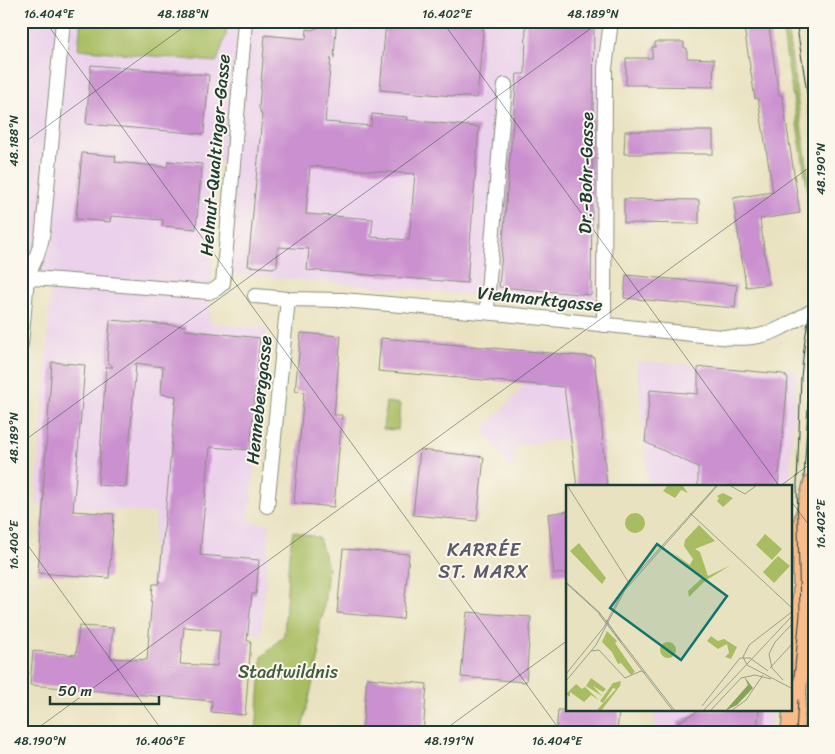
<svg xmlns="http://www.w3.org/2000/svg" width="835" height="754" font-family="Sriracha,sans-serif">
<rect width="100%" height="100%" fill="#fbf7ec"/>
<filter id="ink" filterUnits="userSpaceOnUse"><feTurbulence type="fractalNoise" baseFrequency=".02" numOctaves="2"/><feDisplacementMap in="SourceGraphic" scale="10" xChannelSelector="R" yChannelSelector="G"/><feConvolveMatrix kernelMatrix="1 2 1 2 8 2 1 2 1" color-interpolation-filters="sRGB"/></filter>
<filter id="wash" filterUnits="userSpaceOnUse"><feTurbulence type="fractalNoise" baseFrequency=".0096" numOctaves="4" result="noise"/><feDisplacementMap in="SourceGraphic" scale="20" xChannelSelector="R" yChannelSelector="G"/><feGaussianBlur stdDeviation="1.12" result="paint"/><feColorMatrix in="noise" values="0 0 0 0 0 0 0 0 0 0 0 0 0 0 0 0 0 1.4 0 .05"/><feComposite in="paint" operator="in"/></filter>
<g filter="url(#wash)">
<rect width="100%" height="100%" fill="#e9e2c0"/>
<path fill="#ebd1eb" d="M 21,21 L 601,21 L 595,306 L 224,273 L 230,163 L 216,162 L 210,323 L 268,328 L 249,522 L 270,524 L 261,634 L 147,624 L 156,513 L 36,504 L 51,288 L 21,285 Z
M 637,361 L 797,371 L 789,486 L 648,486 Z
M 526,383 L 564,387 L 571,439 L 515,446 L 512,472 L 483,430 Z
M 655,710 L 772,710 L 770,733 L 654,733 Z"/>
<path fill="#a8bd62" stroke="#647d4b" d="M 81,21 L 227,21 L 226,35 L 217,61 L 215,62 L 78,49 Z
M 781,21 L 786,21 L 813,206 L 810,207 Z
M 386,402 L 400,404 L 398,430 L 383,429 Z
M 293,531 L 319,538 L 328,567 L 323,615 L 320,621 L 319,656 L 301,733 L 256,733 L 262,657 L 284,635 L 289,557 Z"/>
<g id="blocks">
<path fill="#cb90cf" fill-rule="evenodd" d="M 331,21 L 333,21 L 333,27 L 336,28 L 334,59 L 331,58 L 325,122 L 371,126 L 372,114 L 408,117 L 407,120 L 479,127 L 467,283 L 307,270 L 309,249 L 278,247 L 277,267 L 274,267 L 274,268 L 248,266 L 262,117 L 259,107 L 265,35 L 306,39 L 307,29 L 312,30 ZM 310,166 L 415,174 L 409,240 L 371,237 L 373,219 L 306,214 Z
M 386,21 L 484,21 L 477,98 L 380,90 Z
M 526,21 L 594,21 L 591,295 L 499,287 L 517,74 L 525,74 Z
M 743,21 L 768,21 L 779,95 L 782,95 L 800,213 L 760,219 L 769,284 L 746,287 L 733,198 L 773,192 L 758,98 L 755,99 Z
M 655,42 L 684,42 L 684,48 L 687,48 L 687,58 L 714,59 L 713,87 L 646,86 L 646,85 L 626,85 L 626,58 L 652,58 L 652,47 L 655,47 Z
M 91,65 L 209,75 L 204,134 L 86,124 Z
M 625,131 L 713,131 L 713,154 L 624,154 Z
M 82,153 L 116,156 L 115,162 L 167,167 L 168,161 L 202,164 L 196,229 L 162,226 L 163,220 L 111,216 L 110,222 L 76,219 Z
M 624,199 L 699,200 L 699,224 L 624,223 Z
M 626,275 L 737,285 L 735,308 L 624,298 Z
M 110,320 L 186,326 L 185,330 L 260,338 L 250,450 L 210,447 L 200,555 L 259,560 L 256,594 L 252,594 L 247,641 L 251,641 L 245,715 L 211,712 L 212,701 L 30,685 L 33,651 L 76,655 L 79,626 L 113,628 L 110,658 L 147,660 L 153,584 L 159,584 L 176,396 L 161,394 L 163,367 L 136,363 L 126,487 L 98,485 L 106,367 L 113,367 L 107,361 ZM 184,627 L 220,630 L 217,666 L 180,664 Z
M 301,333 L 341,336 L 334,415 L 342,415 L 334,507 L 294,503 L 304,392 L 295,391 Z
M 381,338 L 594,357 L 603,438 L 602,438 L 607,486 L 577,486 L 564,387 L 378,371 Z
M 52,362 L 85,365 L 73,511 L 114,514 L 109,578 L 38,573 L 44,493 L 43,493 Z
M 705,367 L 783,374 L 786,376 L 788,379 L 778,486 L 698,486 L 698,467 L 645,442 L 650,390 L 698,394 L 698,368 Z
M 420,450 L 484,457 L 477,521 L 413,515 Z
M 568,511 L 568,573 L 554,574 L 548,514 Z
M 343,549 L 409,554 L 403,619 L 337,613 Z
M 467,612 L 531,617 L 526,682 L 461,677 Z
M 367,678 L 427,684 L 423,733 L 362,733 Z
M 558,710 L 619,710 L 617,733 L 556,733 Z
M 700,710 L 759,710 L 757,733 L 678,733 L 678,722 Z"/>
</g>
</g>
<g filter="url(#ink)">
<use href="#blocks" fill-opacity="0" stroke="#84907a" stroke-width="1"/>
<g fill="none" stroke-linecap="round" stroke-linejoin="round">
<g stroke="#84907a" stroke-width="16">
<path id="street" d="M 21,277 L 209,292 L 216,289 L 223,283 L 245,21
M 255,296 L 288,299 L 343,300 L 505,314 L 711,336 C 738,339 759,340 783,327 C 794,322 803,315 814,310
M 487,312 L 488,291 L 505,85
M 604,325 L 605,68 L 611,21
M 21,344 L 27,278 L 37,255 L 41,242 L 43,230 L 63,21
M 267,506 L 288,299"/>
</g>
<g stroke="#84907a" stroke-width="24">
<path id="primary" d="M 792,733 L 804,591 L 804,525 L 814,485"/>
</g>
<use href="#street" stroke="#fff" stroke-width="14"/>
<use href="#primary" stroke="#fabc8b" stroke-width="21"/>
<path stroke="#1f3d34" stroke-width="1" d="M 796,21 L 814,138
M 804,478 L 811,351
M 791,709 L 800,614 L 797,485 L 801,377 L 805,339 L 814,288
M 796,733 L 798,700"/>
</g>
</g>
<path fill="none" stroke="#1f3d34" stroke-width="1" stroke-opacity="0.45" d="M 45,21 L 562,733M 442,21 L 780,487M 21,145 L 192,21M 21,443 L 601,21M 779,487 L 814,461M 791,501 L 814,532M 21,536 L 164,733M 31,733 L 814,164M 440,733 L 568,640"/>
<g text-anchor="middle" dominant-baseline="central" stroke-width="4" stroke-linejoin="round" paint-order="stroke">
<g font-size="18" fill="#1f3d34" stroke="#fbf7ec">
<text transform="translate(215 155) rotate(-85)">Helmut-Qualtinger-Gasse</text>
<text transform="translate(586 173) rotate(-89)">Dr.-Bohr-Gasse</text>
<text transform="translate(540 299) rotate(6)">Viehmarktgasse</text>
<text transform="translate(259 400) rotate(-84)">Henneberggasse</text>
</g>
<g font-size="18" fill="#415d40" stroke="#fbf7ec">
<text x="288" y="672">Stadtwildnis</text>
</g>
<g font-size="19" letter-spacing="1" fill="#5b5a6a" stroke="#fbf7ec">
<text x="484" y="549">KARRÉE<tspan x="484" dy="22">ST. MARX</tspan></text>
</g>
</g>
<g transform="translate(566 485)">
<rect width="226" height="226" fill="#e9e2c0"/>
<path d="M 102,0 L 116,0 L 122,8 L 115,5 L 109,13 L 97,6 ZM 157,8 L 167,13 L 157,22 L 151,16 L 153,13 L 151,11 ZM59 38a10 10 0 1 1 20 0a10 10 0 1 1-20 0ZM 133,40 L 149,56 L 129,64 L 134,67 L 142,91 L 165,80 L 139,96 L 123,112 L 122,106 L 136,93 L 106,67 L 124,80 L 127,74 L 118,61 L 119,55 ZM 199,49 L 216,64 L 206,75 L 190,60 ZM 13,58 L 40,93 L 36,99 L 4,66 ZM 212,71 L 224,81 L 208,98 L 197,87 ZM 41,146 L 51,156 L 49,158 L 69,187 L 65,190 L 55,178 L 52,179 L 46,167 L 36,157 ZM 145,151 L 152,156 L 158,154 L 171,162 L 165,174 L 159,172 L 163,168 L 161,159 L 152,164 L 141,156 ZM94 165a8 8 0 1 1 16 0a8 8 0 1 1-16 0ZM 25,193 L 40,204 L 37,207 L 27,201 L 36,211 L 20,201 ZM 55,196 L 54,201 L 35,226 L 30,226 L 50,204 L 47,203 L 37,218 L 34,216 L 47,198 ZM 10,199 L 16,204 L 19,202 L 33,215 L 25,210 L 18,217 L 4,207 L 4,212 L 0,209 Z" fill="#a8bd62"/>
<path d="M 178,191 L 187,203 L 171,220 L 159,226 L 182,200 Z" fill="#86a458"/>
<path fill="none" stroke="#98a088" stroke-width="1" d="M 1,0 L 63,98M 163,0 L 179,9 L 191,0M 124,28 L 227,124M 0,97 L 33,127 L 109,226M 0,98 L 35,130M 33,129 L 107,226M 40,135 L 55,157M 25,166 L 33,165 L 59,193 L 75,186 L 79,188M 204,183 L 227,158M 0,189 L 38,142 L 59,102 L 151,0M 217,195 L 206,183 L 203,169 L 209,157 L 227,138M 0,196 L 30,160 L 59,105 L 152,0M 225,203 L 181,180 L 177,172 L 183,160 L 227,126M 136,221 L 174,173 L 184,173 L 202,186M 137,226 L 227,130M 144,226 L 175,193 L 189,190 L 205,194M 165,226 L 180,215 L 197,190"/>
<path fill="#0f766e" fill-opacity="0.15" stroke="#0f766e" stroke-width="2.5" d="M 91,59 L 161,111 L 115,175 L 44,123 Z"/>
<rect width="226" height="226" fill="none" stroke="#1f3d34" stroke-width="2.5"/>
</g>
<rect width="835" height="754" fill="none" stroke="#fbf7ec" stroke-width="55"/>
<path d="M50 696v8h109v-8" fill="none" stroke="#1f3d34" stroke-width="2.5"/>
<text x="58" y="696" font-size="15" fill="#1f3d34" stroke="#fbf7ec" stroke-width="4" paint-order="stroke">50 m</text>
<rect x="28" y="28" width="780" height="698" fill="none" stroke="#1f3d34" stroke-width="2"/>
<g font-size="12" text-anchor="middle" fill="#1f3d34">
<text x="49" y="18">16.404°E</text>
<text x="183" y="18">48.188°N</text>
<text x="447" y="18">16.402°E</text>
<text x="593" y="18">48.189°N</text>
<text transform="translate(14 141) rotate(-90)" y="4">48.188°N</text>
<text transform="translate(821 169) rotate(-90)" y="4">48.190°N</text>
<text transform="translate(14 438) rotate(-90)" y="4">48.189°N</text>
<text transform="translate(821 524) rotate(-90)" y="4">16.402°E</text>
<text transform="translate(14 545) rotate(-90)" y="4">16.406°E</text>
<text x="40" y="745">48.190°N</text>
<text x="160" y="745">16.406°E</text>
<text x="449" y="745">48.191°N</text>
<text x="557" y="745">16.404°E</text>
</g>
</svg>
